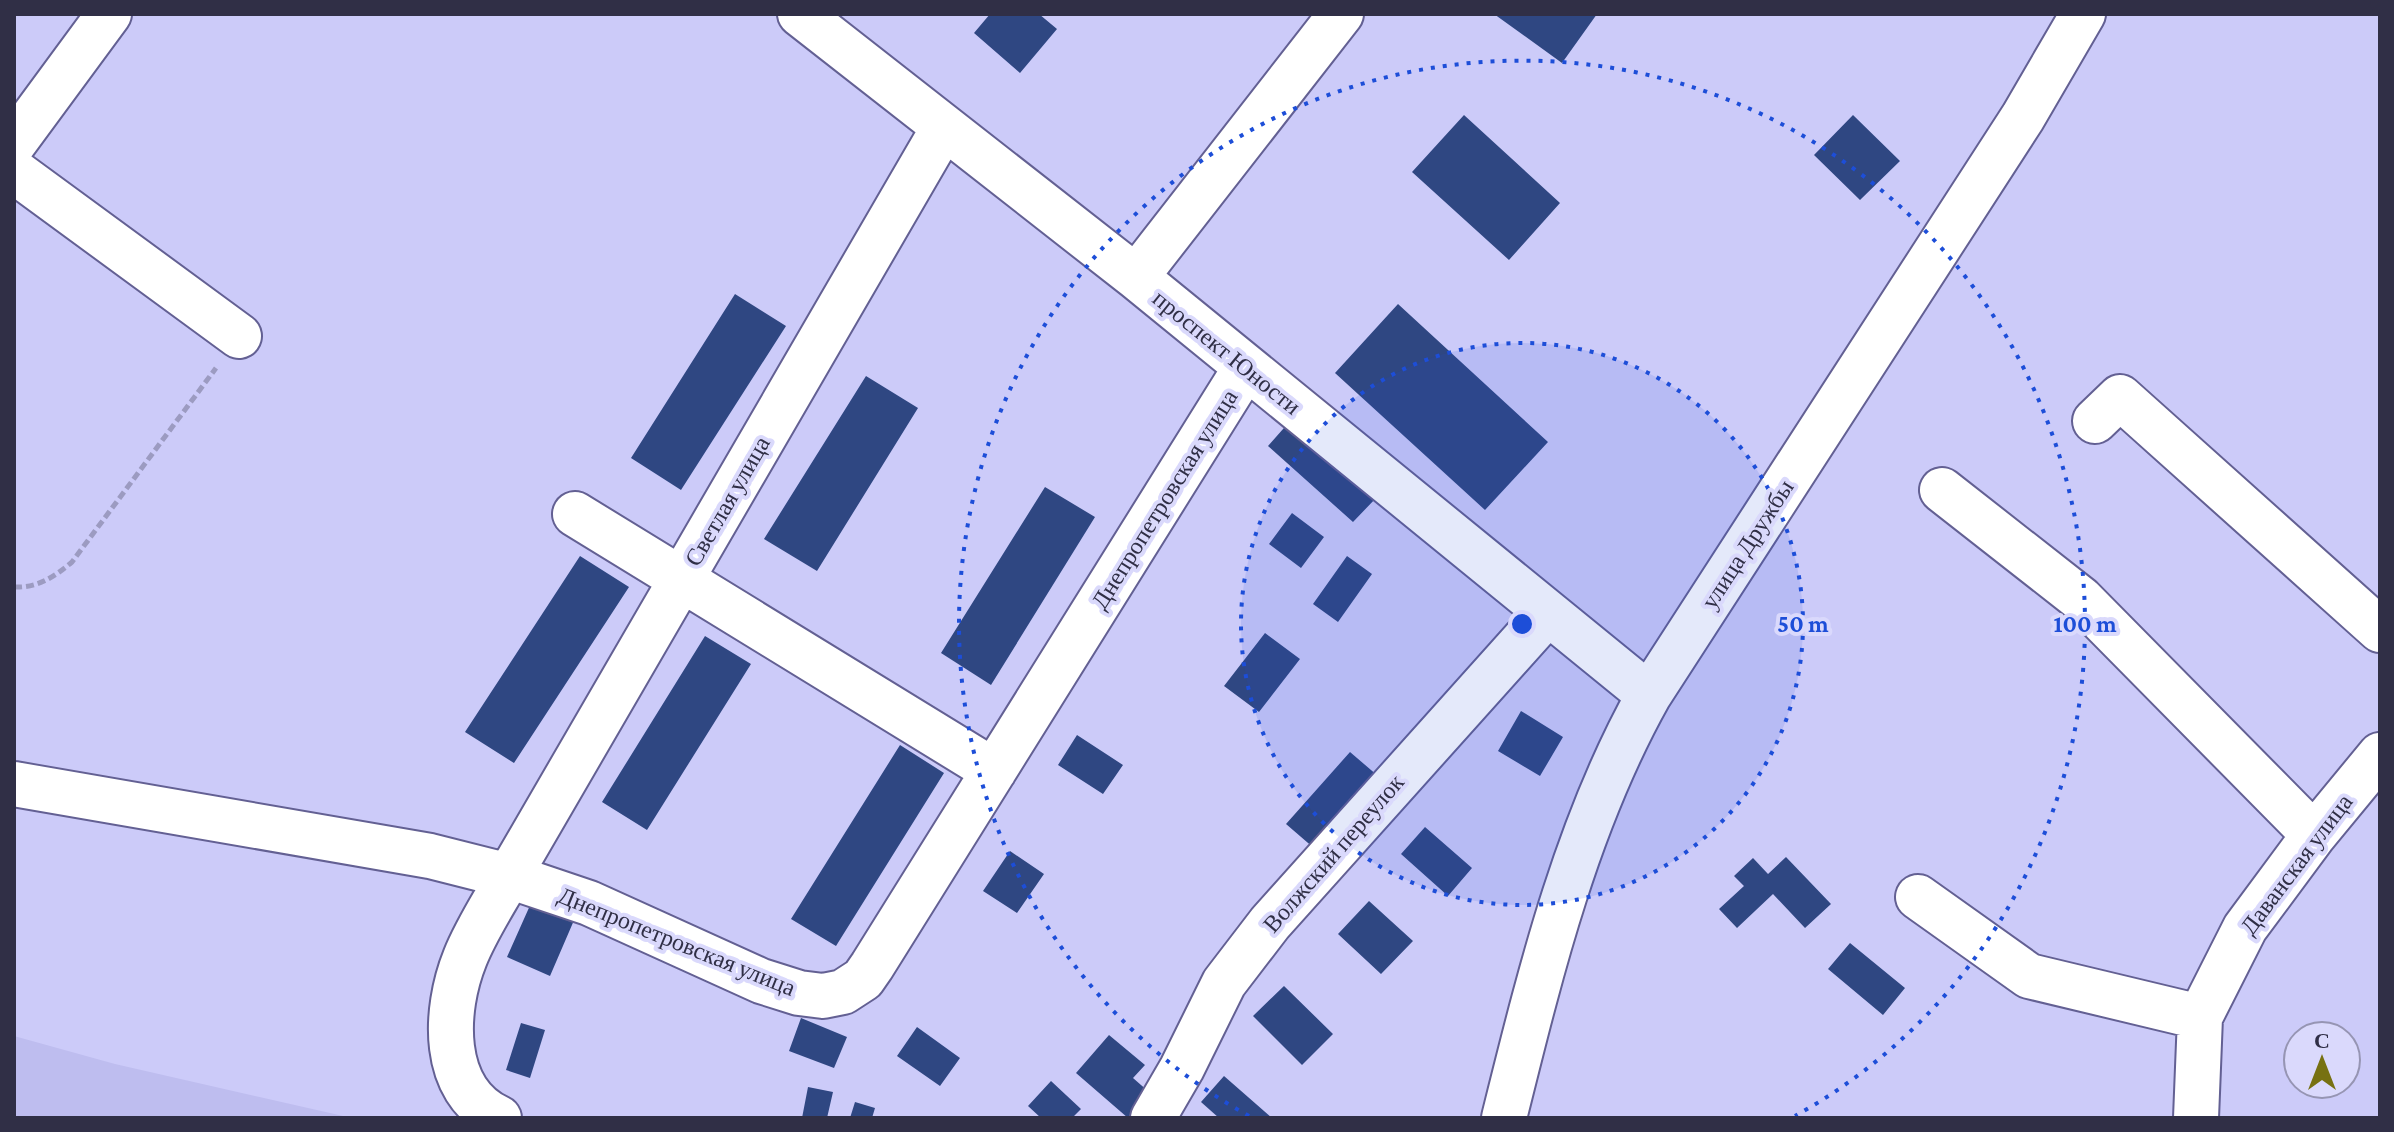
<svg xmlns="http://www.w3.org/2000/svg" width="2394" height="1132" font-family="'Crimson Pro',serif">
<rect width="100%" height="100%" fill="#cccbf9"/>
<path fill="#bebdef" d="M 14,1036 L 115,1064 L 352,1118 L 14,1118 Z"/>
<path fill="#2f4782" d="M 990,14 L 1039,14 L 1057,29 L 1020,73 L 974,33 Z
M 1494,14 L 1597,14 L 1562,63 Z
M 1464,115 L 1560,203 L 1509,260 L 1412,172 Z
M 1853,115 L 1900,161 L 1860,200 L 1814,155 Z
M 735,294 L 786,326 L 681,490 L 631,458 Z
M 1398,304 L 1548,442 L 1485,510 L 1335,373 Z
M 866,376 L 918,408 L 817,571 L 764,539 Z
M 1291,420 L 1377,497 L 1353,522 L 1268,446 Z
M 1045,487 L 1095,517 L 991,685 L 941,653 Z
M 1292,513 L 1324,537 L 1301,568 L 1269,544 Z
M 580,556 L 629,587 L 514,763 L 465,732 Z
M 1347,556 L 1372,574 L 1338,622 L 1313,604 Z
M 1265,633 L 1300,659 L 1259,712 L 1224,686 Z
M 705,636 L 751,664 L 647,830 L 602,802 Z
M 1521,711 L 1563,737 L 1540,776 L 1498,751 Z
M 1077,735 L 1123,765 L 1103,794 L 1058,765 Z
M 900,745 L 944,773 L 836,946 L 791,919 Z
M 1350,752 L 1378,776 L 1315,849 L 1286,824 Z
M 1425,827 L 1472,868 L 1448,896 L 1401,854 Z
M 1010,851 L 1044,874 L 1017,913 L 983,891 Z
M 1786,857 L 1831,904 L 1805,928 L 1773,894 L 1737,928 L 1719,909 L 1744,886 L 1734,876 L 1753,858 L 1768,874 Z
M 536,892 L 578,911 L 550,976 L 507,957 Z
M 1369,901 L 1413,941 L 1381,974 L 1338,934 Z
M 1850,943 L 1905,988 L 1883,1015 L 1828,969 Z
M 1284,986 L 1333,1034 L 1302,1065 L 1253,1016 Z
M 801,1018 L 847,1037 L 834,1068 L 789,1051 Z
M 521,1023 L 545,1030 L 530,1078 L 506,1070 Z
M 917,1027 L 960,1058 L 940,1086 L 897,1056 Z
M 1109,1035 L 1145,1065 L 1133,1078 L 1157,1099 L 1141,1118 L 1128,1118 L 1076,1073 Z
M 1224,1076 L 1272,1118 L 1219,1118 L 1201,1102 Z
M 1051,1081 L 1081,1109 L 1072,1118 L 1041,1118 L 1028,1106 Z
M 808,1087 L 833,1092 L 827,1118 L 802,1118 Z
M 855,1102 L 875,1108 L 872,1118 L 850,1118 Z"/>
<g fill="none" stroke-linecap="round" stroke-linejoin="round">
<g stroke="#636093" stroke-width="48">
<path id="minor" d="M 800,14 L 1136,277 L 1649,695
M 14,143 L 109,14
M 14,171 L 239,336
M 1136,277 L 1341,14
M 2095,421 L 2120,397 L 2380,630
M 1942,490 L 2081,599 L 2314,835
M 575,514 L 994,771
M 14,784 L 430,856 L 509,876 L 589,903 L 761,981 L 799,993 L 823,996 L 843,992 L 863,979 L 872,966 L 1246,367
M 1918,897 L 2029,976 L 2200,1017
M 499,1118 C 440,1091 444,1010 465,958 C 476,930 494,903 509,876 L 944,127
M 1153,1118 L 1182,1068 L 1224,983 L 1270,923 L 1548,613
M 1504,1118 C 1540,974 1576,825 1649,695 L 2023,117 L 2083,14
M 2196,1118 L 2200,1017 L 2245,928 L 2314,835 L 2380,755"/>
</g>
<path stroke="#9c9bc1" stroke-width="5" stroke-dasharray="8 4" stroke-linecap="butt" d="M 14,587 C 38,588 54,577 72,562 L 216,368"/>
<use href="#minor" stroke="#fff" stroke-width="44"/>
</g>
<circle cx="1522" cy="624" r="281" fill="#1d4ed8" fill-opacity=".12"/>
<g fill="none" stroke="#1d4ed8" stroke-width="4" stroke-dasharray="4 8">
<circle cx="1522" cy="624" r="281"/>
<path d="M1249 1116A563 563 0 1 1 1795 1116"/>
</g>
<g text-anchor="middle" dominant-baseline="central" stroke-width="8" stroke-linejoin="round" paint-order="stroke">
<g font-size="24" fill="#302f46" stroke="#dad9fc">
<text transform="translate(1227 352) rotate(39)">проспект Юности</text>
<text transform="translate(1164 499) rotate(-58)">Днепропетровская улица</text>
<text transform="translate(727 501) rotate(-60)">Светлая улица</text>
<text transform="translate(1747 544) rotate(-57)">улица Дружбы</text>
<text transform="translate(1333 853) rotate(-49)">Волжский переулок</text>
<text transform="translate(2296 864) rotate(-53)">Даванская улица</text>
<text transform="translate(677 941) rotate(22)">Днепропетровская улица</text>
</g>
</g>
<circle cx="1522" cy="624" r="12" fill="#1d4ed8" stroke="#dad9fc" stroke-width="4"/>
<g font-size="24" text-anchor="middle" font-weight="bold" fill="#1d4ed8" stroke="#dad9fc" stroke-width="8" stroke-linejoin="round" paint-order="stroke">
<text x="1803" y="632">50 m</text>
<text x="2085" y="632">100 m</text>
</g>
<rect width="2394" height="1132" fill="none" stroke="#302f46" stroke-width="32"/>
<g transform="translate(2322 1060)"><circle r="38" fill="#dad9fc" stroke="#9695b3" stroke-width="2"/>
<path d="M0-6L14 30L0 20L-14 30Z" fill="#777112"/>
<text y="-12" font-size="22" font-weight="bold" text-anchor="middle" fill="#302f46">С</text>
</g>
</svg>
